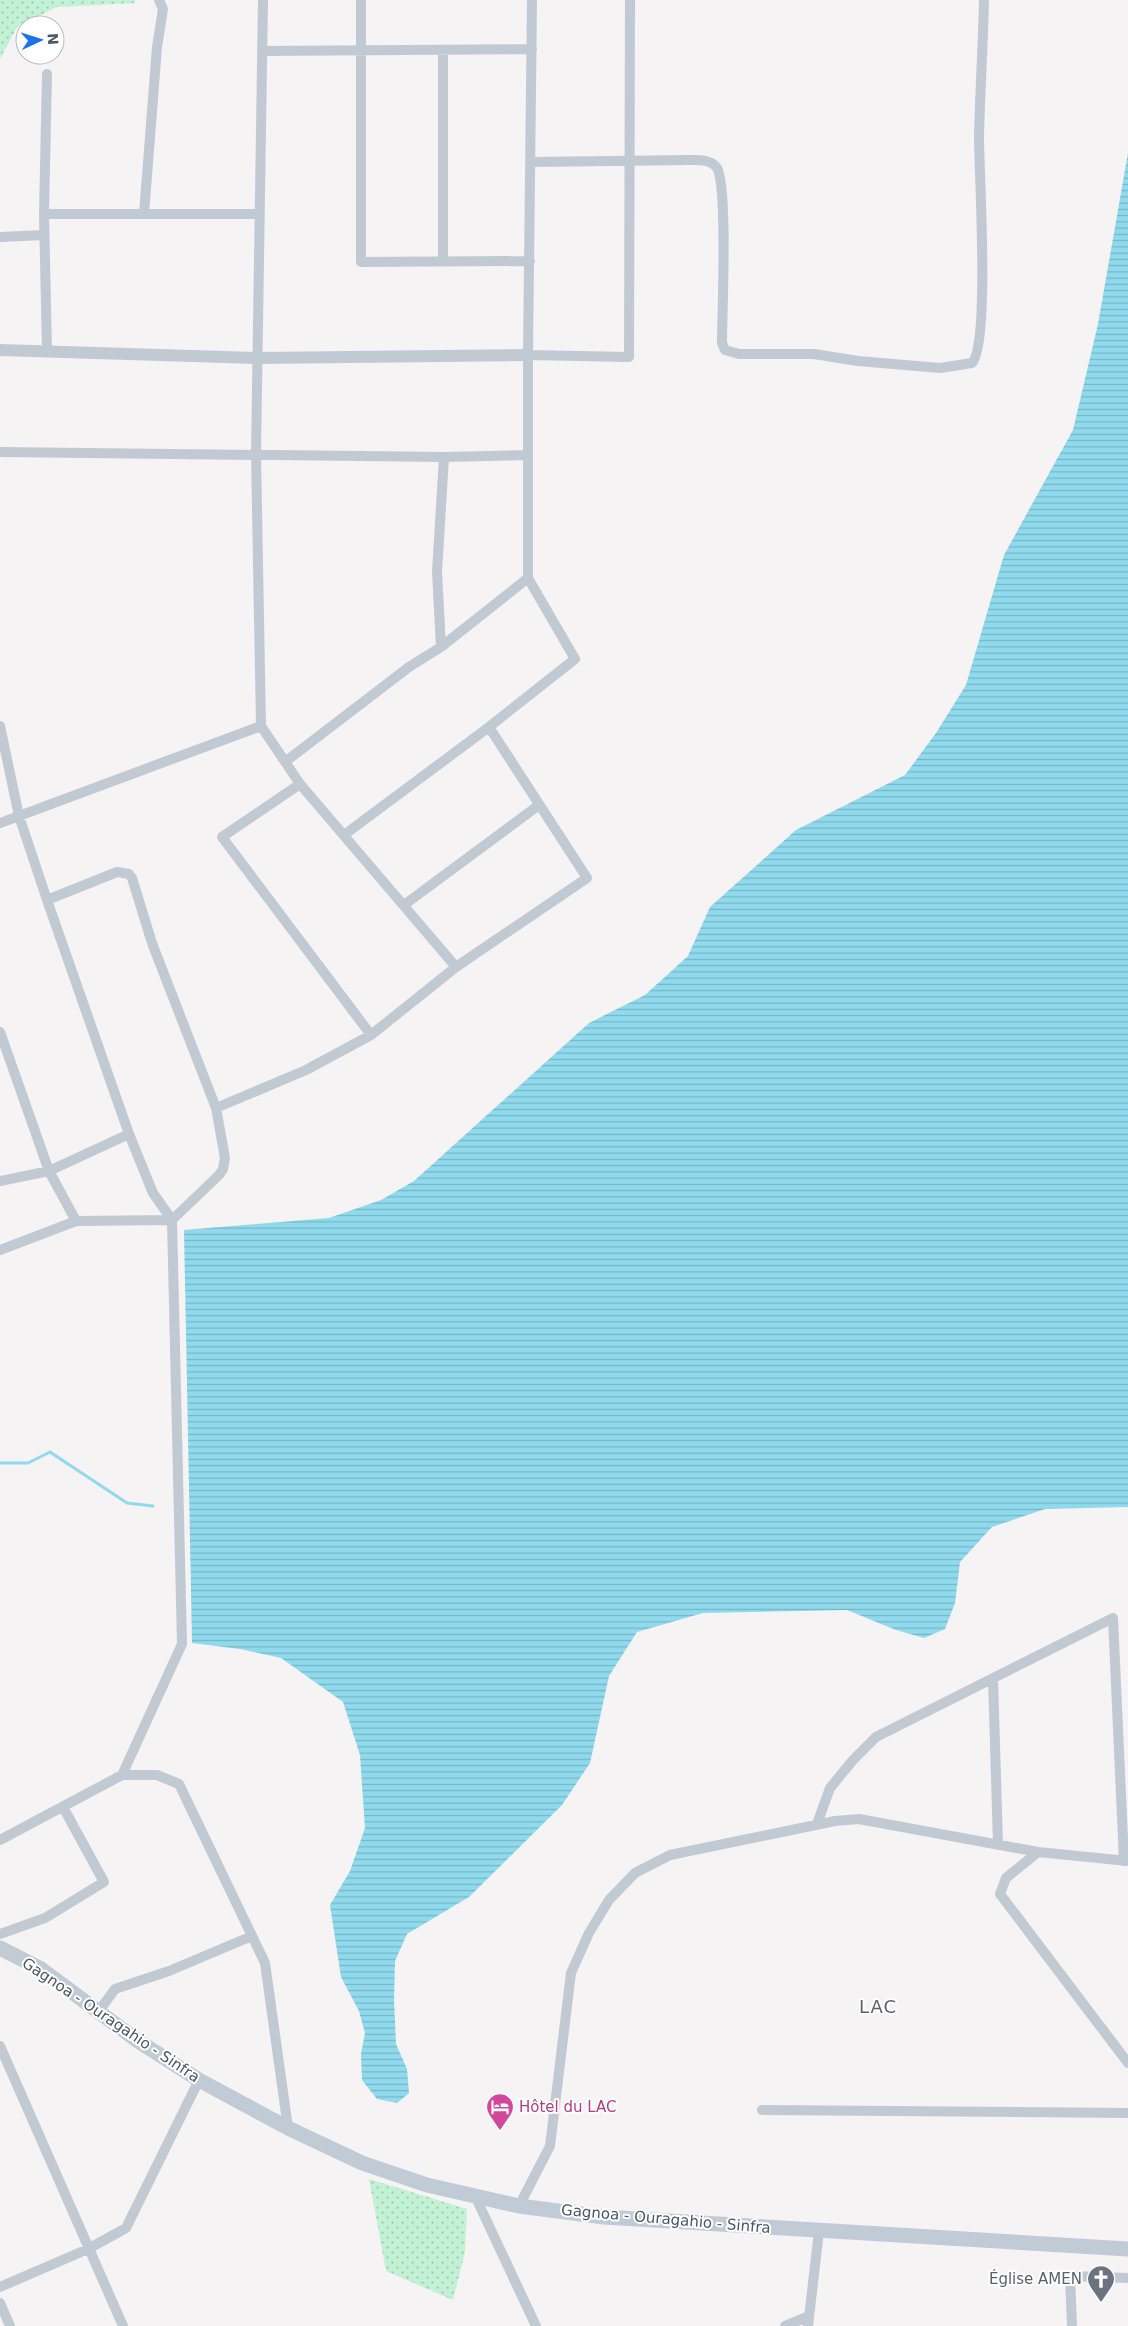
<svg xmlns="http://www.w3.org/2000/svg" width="1128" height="2326" font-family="'DejaVu Sans',sans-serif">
<defs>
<pattern id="grass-dots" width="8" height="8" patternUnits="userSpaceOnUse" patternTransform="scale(1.25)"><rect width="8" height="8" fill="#c3f1d5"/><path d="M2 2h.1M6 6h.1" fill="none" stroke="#a0c6b0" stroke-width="1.8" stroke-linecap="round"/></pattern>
<pattern id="water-rules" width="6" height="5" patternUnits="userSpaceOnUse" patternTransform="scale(1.25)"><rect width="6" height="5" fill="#90daee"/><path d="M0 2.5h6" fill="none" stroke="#78b4c4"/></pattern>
</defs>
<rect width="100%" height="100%" fill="#f5f3f3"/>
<path fill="url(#grass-dots)" d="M 0,0 L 135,0 L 135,3 L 57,7 L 17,27 L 0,59 Z
M 369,2179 L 467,2209 L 465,2252 L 453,2300 L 386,2271 Z"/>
<path fill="url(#water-rules)" d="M 1128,153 L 1128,1507 L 1045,1509 L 992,1527 L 960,1562 L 955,1603 L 945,1629 L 924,1638 L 896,1630 L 847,1610 L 703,1613 L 637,1632 L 609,1676 L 590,1763 L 562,1805 L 469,1897 L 407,1934 L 395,1961 L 394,2000 L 396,2044 L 407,2069 L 409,2093 L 397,2103 L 377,2099 L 362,2080 L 361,2054 L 365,2033 L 359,2011 L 341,1977 L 330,1905 L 350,1871 L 365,1828 L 360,1755 L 343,1702 L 281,1658 L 240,1649 L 192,1643 L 184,1230 L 329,1218 L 381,1200 L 414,1181 L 589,1023 L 645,995 L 688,956 L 710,907 L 796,830 L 905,775 L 936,733 L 966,685 L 1004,555 L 1073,430 L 1098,324 Z"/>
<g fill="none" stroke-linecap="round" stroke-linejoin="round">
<path stroke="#90daee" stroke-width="3" d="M 0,1463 L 28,1463 L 50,1452 L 127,1503 L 153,1506"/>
<path stroke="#c1cad2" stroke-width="10" d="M 263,0 L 256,454 L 261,726 L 300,784 L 456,967
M 361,0 L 361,262 L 530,261
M 262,51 L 532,49
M 47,74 L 44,214 L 47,351
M 532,162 L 689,160 C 698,160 711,159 717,168 C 728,186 722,315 722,343 L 725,350 L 739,354 L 814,354 L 858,361 L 940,368 L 972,363 C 990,344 979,173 979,137 C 980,91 983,46 984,0
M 44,214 L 260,214
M 144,214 L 157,47 L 163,9 L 159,0
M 0,237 L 44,235
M 443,261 L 443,50
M 528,355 L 629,357 L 630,0
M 0,452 L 444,457 L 527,455
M 441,647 L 437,572 L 444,457
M 0,726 L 19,816 L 47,900 L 129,1134 L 153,1193 L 172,1220 L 219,1175 L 223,1169 L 225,1158 L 216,1108 L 152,943 L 132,878 L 129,874 L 117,872 L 47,900
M 285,762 L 409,667 L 441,647 L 528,578
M 300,784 L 222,837 L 371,1035 L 456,967 L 587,878 L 489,727
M 0,823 L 261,726
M 344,835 L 489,727 L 575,659 L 528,578 L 528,355 L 532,0
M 404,905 L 539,805
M 0,1032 L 49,1171 L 76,1221 L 172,1220 L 182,1644 L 122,1775
M 216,1108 L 306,1070 L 371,1035
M 0,1181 L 49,1171 L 129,1134
M 0,1250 L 76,1221
M 993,1678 L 998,1844
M 817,1824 L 830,1788 L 853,1760 L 876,1737 L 1113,1618 L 1124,1861
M 0,1840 L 122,1775 L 157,1775 L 179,1784 L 265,1963 L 288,2128
M 1038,1852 L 1006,1878 L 1000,1894 L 1128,2063
M 0,1934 L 45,1918 L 104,1882 L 63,1807
M 99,2011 L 115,1989 L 169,1971 L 252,1936
M 0,2046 L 123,2326
M 762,2110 L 1128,2113
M 475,2196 L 536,2326
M 519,2206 L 550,2146 L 571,1973 L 589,1933 L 609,1900 L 635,1873 L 670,1855 L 835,1821 L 859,1819 L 1038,1852 L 1128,1861
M 0,2287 L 88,2249 L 126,2228 L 199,2080
M 0,2303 L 10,2326
M 785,2326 L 807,2317
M 808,2326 L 819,2231
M 1072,2326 L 1070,2276 L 1128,2278"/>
<path stroke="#c1cad2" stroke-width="12" d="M 0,350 L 258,358 L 528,355"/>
<path stroke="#c1cbd6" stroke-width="15" d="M 0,1948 L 41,1969 L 138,2041 L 199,2080 L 288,2128 L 362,2163 L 427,2185 L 475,2196 L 519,2206 L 604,2217 L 1128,2249"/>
</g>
<defs>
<g id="hotel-pin" transform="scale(1.4375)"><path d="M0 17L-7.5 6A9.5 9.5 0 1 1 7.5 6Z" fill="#d1479c" stroke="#fff"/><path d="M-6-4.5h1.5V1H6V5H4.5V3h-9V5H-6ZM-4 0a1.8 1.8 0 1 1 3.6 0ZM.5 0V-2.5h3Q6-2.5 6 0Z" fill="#fff"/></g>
<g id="church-pin" transform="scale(1.4375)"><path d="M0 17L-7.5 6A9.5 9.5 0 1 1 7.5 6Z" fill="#6b7280" stroke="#fff"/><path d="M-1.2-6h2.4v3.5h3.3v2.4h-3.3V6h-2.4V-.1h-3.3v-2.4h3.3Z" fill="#fff"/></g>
</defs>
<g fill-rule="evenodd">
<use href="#hotel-pin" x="500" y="2107"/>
<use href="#church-pin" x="1101" y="2279"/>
</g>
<g text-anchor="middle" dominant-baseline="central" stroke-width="4" stroke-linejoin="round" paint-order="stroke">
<g font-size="15" fill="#4a5661" stroke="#fff">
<text transform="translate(111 2020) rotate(34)">Gagnoa - Ouragahio - Sinfra</text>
<text transform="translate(666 2219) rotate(5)">Gagnoa - Ouragahio - Sinfra</text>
</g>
<g font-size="15" fill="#b23c85" stroke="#fff" text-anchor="start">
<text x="519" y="2107">Hôtel du LAC</text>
</g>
<g font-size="15" fill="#5b616d" stroke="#fff" text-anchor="end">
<text x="1082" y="2279">Église AMEN</text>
</g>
<g font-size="18" letter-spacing="1" fill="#5f6368" stroke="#fff">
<text x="878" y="2006">LAC</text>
</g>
</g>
<g transform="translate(40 40) rotate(86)"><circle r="24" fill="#ffffff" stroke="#b7bbc0"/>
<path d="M0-4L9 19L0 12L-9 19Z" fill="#1a73e8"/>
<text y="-8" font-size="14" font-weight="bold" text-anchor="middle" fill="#4a5661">N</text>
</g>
</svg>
